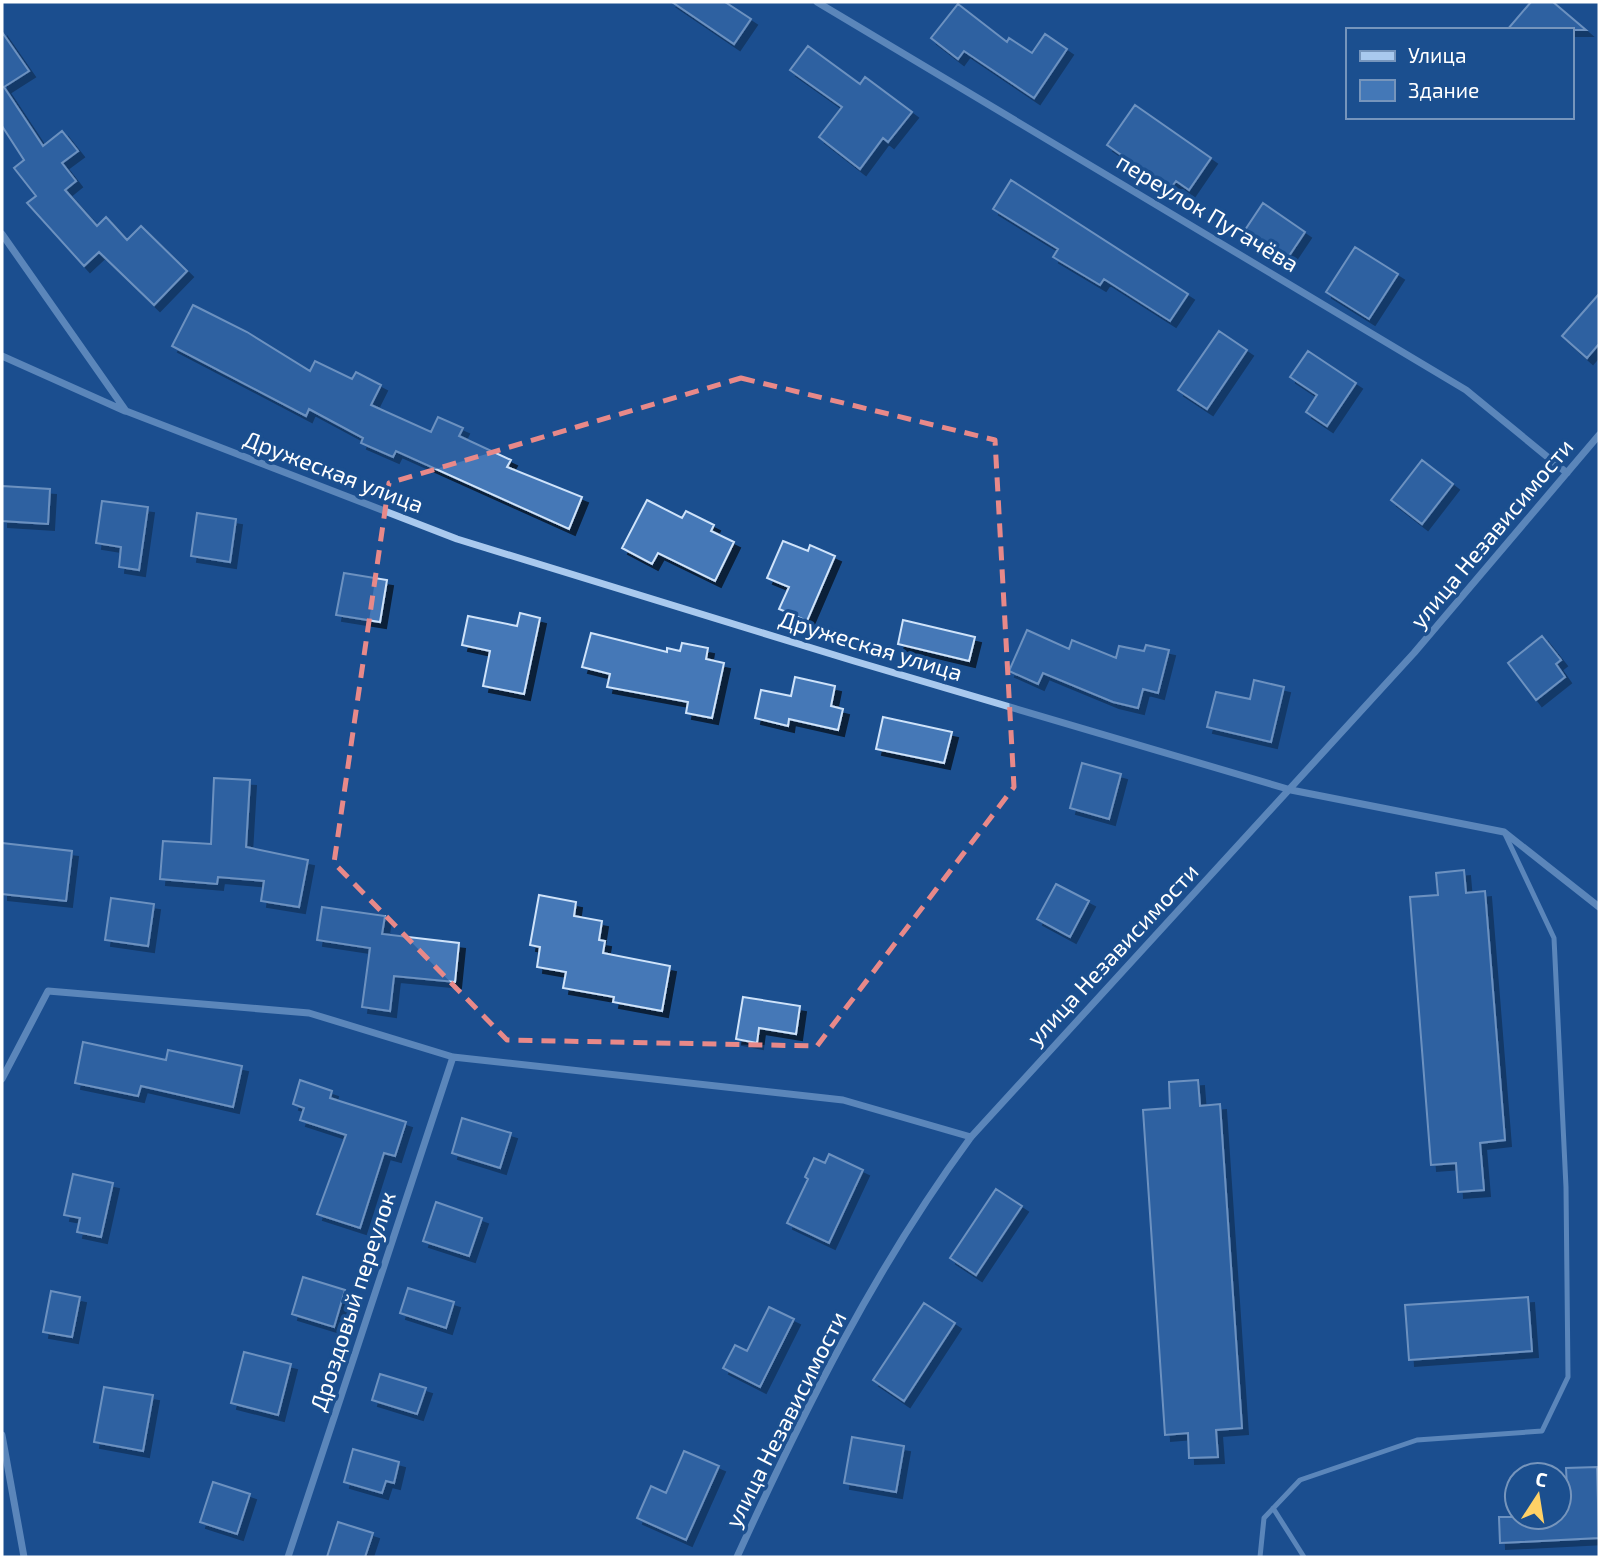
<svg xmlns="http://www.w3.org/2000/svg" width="1601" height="1559" font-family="'Exo 2',sans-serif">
<defs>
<filter id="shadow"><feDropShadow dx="6" dy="6" stdDeviation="0" flood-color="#0009"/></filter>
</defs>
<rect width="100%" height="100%" fill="#1b4f8f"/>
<path fill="#4478b7" stroke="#cfe3fa" stroke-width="2" filter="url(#shadow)" d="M 672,2 L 725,2 L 751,19 L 734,44 Z
M 1531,2 L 1553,2 L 1586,30 L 1507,30 Z
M 958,4 L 1007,42 L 1009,38 L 1032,53 L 1045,34 L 1067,49 L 1034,98 L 964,51 L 958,59 L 931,38 Z
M 2,32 L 29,71 L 4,87 L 43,146 L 62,131 L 78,151 L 62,163 L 76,181 L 65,190 L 97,226 L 106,217 L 127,240 L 141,226 L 187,271 L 154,305 L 99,252 L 84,266 L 27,203 L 36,196 L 14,168 L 24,160 L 2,126 Z
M 808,46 L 860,84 L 865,77 L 912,112 L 888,142 L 883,138 L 860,169 L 819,137 L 842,107 L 790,70 Z
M 1135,105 L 1211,158 L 1189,190 L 1176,181 L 1170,189 L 1107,145 Z
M 1011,180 L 1188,294 L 1170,321 L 1104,279 L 1100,285 L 1053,257 L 1058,249 L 993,209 Z
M 1263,203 L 1305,232 L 1285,262 L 1243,233 Z
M 1355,247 L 1398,274 L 1369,319 L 1326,292 Z
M 1599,294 L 1599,344 L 1587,358 L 1562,336 Z
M 193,305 L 247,332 L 310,371 L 315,361 L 352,379 L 356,372 L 381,385 L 371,405 L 431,432 L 438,417 L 463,428 L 459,436 L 511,460 L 507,467 L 582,497 L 569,529 L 396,451 L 393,457 L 361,443 L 363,438 L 309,409 L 306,416 L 172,346 Z
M 1219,331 L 1247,350 L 1207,409 L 1178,390 Z
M 1308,351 L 1356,383 L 1327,426 L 1306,412 L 1317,395 L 1290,377 Z
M 1422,460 L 1453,484 L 1422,524 L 1391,500 Z
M 2,486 L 50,489 L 48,524 L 2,521 Z
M 647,500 L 682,518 L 686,511 L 714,525 L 711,531 L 734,542 L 715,581 L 658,553 L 652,564 L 622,548 Z
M 102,501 L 148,507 L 139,570 L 119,567 L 121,547 L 96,543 Z
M 197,513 L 236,519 L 230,562 L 191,556 Z
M 783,541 L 808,551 L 810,545 L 835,556 L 807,621 L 779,609 L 789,587 L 767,578 Z
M 344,573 L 387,580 L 380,622 L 336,615 Z
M 520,613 L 540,618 L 524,694 L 483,686 L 490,651 L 462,645 L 468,616 L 517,626 Z
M 903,620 L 975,637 L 969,661 L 898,644 Z
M 1027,630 L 1069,649 L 1072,640 L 1116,658 L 1119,646 L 1144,651 L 1146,645 L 1169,650 L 1158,693 L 1143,689 L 1138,708 L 1113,702 L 1043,673 L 1038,684 L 1009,671 Z
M 591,633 L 667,652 L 667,648 L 680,651 L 682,643 L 708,648 L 706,659 L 724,663 L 712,718 L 686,713 L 688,702 L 607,687 L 610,674 L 582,667 Z
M 1542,636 L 1561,660 L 1556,664 L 1565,677 L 1536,700 L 1508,663 Z
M 795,677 L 835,686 L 831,706 L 843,709 L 838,730 L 789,719 L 788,726 L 755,718 L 761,690 L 791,696 Z
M 1254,680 L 1284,687 L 1271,742 L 1207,727 L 1216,692 L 1250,699 Z
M 883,717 L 952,732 L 944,763 L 876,749 Z
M 1082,763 L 1121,774 L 1109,819 L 1070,808 Z
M 214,778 L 250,780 L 246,847 L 308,860 L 299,907 L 261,901 L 264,881 L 218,877 L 217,884 L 160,879 L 163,841 L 211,844 Z
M 2,843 L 72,851 L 66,901 L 2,894 Z
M 1464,870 L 1466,893 L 1485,891 L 1505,1140 L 1480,1143 L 1484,1190 L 1458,1192 L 1456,1163 L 1431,1165 L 1410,897 L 1438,895 L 1436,873 Z
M 1056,884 L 1089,901 L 1070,937 L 1037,919 Z
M 539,895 L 576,902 L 574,916 L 602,921 L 599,940 L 605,941 L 603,953 L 670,966 L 662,1011 L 613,1002 L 614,997 L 563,988 L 566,972 L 537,967 L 540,947 L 530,945 Z
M 111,898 L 154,904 L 148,946 L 105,940 Z
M 322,907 L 385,916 L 382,934 L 459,943 L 455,982 L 394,976 L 390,1011 L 362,1007 L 370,948 L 317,940 Z
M 743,997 L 800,1006 L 796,1034 L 759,1028 L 757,1043 L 736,1039 Z
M 83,1042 L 166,1060 L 168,1050 L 242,1066 L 233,1107 L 141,1086 L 138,1096 L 75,1083 Z
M 300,1080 L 332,1091 L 330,1098 L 406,1122 L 395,1156 L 384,1153 L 360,1228 L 317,1214 L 346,1135 L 300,1120 L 304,1108 L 293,1104 Z
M 1198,1080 L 1200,1106 L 1220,1104 L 1242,1428 L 1216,1430 L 1218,1457 L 1189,1458 L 1188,1433 L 1165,1435 L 1143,1110 L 1170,1108 L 1169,1082 Z
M 462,1118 L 511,1133 L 500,1168 L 452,1153 Z
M 829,1154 L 863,1170 L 829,1243 L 787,1223 L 808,1179 L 805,1177 L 814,1158 L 825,1163 Z
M 73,1174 L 113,1183 L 101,1237 L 77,1232 L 80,1218 L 64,1215 Z
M 996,1189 L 1022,1206 L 976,1275 L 950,1258 Z
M 436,1202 L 482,1218 L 469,1256 L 423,1241 Z
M 303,1277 L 345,1290 L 334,1327 L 292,1314 Z
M 408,1288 L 454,1302 L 446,1328 L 400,1313 Z
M 51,1291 L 80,1297 L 72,1337 L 43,1332 Z
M 1528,1297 L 1532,1351 L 1409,1360 L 1405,1305 Z
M 924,1303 L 955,1323 L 904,1401 L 873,1380 Z
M 769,1307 L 794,1319 L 760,1387 L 723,1368 L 735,1345 L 747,1351 Z
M 244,1352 L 291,1364 L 278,1415 L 231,1403 Z
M 380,1374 L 426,1388 L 417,1414 L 372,1400 Z
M 104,1387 L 153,1395 L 143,1451 L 94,1442 Z
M 852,1437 L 904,1446 L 896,1492 L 844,1483 Z
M 353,1449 L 399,1462 L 394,1483 L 386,1481 L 382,1493 L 344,1482 Z
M 684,1451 L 719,1466 L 686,1540 L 637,1518 L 651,1486 L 666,1493 Z
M 1597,1467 L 1599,1538 L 1500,1543 L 1499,1517 L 1559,1517 L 1559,1487 L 1567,1487 L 1566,1468 Z
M 213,1482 L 250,1494 L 237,1534 L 200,1522 Z
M 338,1522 L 373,1533 L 365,1557 L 327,1557 Z"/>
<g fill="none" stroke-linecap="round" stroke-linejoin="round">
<path stroke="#a9c9ee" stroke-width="5" d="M 1273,1508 L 1304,1557
M 1260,1557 L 1264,1518 L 1300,1480 L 1417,1440 L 1542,1431 L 1568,1377 L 1566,1187 L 1554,938 L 1505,834"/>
<path stroke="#a9c9ee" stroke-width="7" d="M 817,2 L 1466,390 L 1567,473
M 2,234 L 126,411 L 457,539 L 854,661 L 1291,790 L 1504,832 L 1599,907
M 2,356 L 125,411
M 2,1079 L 48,991 L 309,1013 L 453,1057 L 843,1100 L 971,1137
M 2,1435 L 24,1557
M 288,1557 L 453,1057
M 737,1557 C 803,1412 876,1266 971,1137 L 1414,653 L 1599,435"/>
</g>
<path d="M0 0H1601V1559H0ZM 741,378 L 995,440 L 1014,787 L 817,1046 L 507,1040 L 334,863 L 389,483 Z" fill="#1b4f8f" fill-opacity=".55" fill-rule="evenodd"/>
<path fill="none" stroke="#e88989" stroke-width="5" stroke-dasharray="14 9" stroke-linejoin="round" d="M 741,378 L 995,440 L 1014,787 L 817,1046 L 507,1040 L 334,863 L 389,483 Z"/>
<g text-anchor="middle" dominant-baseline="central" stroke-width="7" stroke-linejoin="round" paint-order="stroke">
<g font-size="23" fill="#fff" stroke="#1b4f8f">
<text transform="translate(1208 212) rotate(31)">переулок Пугачёва</text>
<text transform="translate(334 471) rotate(21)">Дружеская улица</text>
<text transform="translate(1491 533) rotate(-50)">улица Независимости</text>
<text transform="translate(871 645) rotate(17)">Дружеская улица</text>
<text transform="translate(1112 954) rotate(-47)">улица Независимости</text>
<text transform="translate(352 1301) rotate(-72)">Дроздовый переулок</text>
<text transform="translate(785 1419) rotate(-63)">улица Независимости</text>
</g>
</g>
<rect width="1601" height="1559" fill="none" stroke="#ffffff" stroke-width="7"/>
<rect x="1346" y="28" width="228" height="91" fill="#1b4f8f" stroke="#7695bc" stroke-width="2"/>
<rect x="1360" y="51" width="35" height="10" fill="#a9c9ee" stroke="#7695bc" stroke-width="2"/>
<text x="1408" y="63" font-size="21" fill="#ffffff">Улица</text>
<rect x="1360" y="80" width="35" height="21" fill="#4478b7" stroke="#7695bc" stroke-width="2"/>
<text x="1408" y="98" font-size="21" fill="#ffffff">Здание</text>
<g transform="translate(1538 1496) rotate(12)"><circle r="33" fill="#1b4f8f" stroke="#7695bc" stroke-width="2"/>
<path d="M0-5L12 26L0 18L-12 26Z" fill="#ffd166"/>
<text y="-10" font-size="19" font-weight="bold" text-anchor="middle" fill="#ffffff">С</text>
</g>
</svg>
